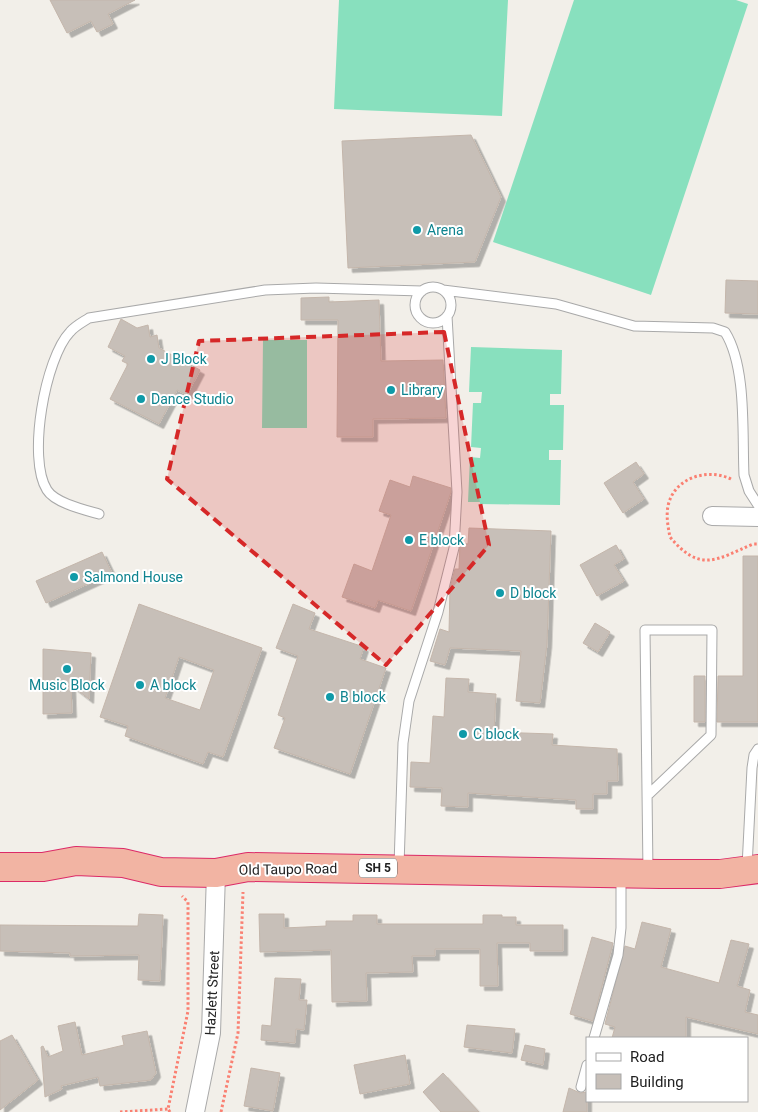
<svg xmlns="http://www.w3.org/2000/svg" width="758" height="1112" font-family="Roboto,sans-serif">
<defs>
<filter id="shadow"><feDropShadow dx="4.5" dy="4.5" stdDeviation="0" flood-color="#0004"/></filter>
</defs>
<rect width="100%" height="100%" fill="#f2efe9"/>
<path fill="#88e0be" d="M 339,0 L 508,0 L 502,116 L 334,109 Z
M 574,0 L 736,0 L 748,4 L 651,295 L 493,242 Z
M 263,340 L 307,340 L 307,428 L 262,428 Z
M 471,347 L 562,350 L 561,394 L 550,394 L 550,405 L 564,405 L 563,450 L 549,450 L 549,460 L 561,460 L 560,505 L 480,504 L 480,502 L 468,502 L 470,457 L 480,458 L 481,448 L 471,447 L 473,403 L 481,403 L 482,392 L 469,392 Z"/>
<path fill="#c7bfb8" stroke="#c4b6ab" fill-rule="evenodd" filter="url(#shadow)" d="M 50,0 L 135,0 L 108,14 L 113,24 L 97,32 L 91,21 L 67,33 Z
M 471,135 L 501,197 L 475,262 L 348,268 L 342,141 Z
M 726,280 L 758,281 L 758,314 L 725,313 Z
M 329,297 L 329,302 L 379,300 L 381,361 L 443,360 L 446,418 L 373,419 L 373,437 L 337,437 L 338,320 L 301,320 L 301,298 Z
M 121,319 L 137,328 L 148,325 L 150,337 L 157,335 L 159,348 L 200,370 L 187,395 L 177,390 L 159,424 L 110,399 L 128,364 L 122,361 L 125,356 L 108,347 Z
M 636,462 L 644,474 L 633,482 L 644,499 L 623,513 L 604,483 Z
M 413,476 L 451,488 L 451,492 L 411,611 L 378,600 L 375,608 L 342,597 L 354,564 L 372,571 L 391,515 L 379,511 L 390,480 L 410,487 Z
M 469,528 L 551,531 L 547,644 L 540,703 L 516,701 L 521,651 L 450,648 L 445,665 L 430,661 L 440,629 L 449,632 L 450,588 L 455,569 L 459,569 L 460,543 L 468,544 Z
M 616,545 L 624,559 L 614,565 L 624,581 L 597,596 L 580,565 Z
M 102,552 L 112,573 L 46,603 L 36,581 Z
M 743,556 L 758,556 L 758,722 L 717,722 L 718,676 L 743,676 Z
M 139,604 L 262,648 L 223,757 L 208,752 L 203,764 L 125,736 L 128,726 L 100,717 ZM 179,657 L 214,670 L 200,710 L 165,698 Z
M 293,604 L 315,613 L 309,629 L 364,647 L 360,659 L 386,668 L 350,774 L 274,748 L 285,718 L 278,715 L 298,656 L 276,648 Z
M 595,623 L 610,632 L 598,652 L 583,643 Z
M 43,649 L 91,653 L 89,699 L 71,685 L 72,713 L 43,714 Z
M 694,676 L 705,676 L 705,722 L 694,722 Z
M 446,678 L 469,679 L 468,692 L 496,694 L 494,732 L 553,734 L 552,745 L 617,749 L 618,781 L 607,781 L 607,794 L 593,794 L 593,809 L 576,809 L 576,800 L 468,793 L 468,807 L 441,806 L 442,788 L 410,787 L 411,762 L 430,763 L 433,716 L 444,717 Z
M 139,914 L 163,915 L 160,981 L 138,980 L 139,955 L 70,956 L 70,953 L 0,951 L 0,925 L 138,926 Z
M 259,914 L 284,914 L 284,928 L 326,926 L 326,921 L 353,921 L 353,915 L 377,915 L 377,924 L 483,924 L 483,915 L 502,915 L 502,917 L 516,917 L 516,925 L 563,925 L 563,951 L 530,951 L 530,943 L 497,943 L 498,986 L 480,986 L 480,949 L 435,949 L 435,956 L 412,956 L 413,972 L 366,973 L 367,1001 L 332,1002 L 331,950 L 260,952 Z
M 642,922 L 671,929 L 661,967 L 719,983 L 731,940 L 749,944 L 737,986 L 750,990 L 745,1012 L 758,1015 L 758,1034 L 686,1017 L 686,1038 L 612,1038 L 615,1027 L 605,1024 L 625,946 L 635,949 Z
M 592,937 L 613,943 L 593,1021 L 570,1014 Z
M 275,978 L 301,979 L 299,1000 L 307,1000 L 304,1030 L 296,1029 L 295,1043 L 261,1040 L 262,1025 L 271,1026 Z
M 75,1022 L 82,1055 L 124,1045 L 122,1036 L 147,1031 L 156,1073 L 151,1080 L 100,1086 L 98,1077 L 61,1086 L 62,1089 L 45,1097 L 41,1047 L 43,1046 L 48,1057 L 63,1051 L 58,1026 Z
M 467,1025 L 515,1029 L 512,1053 L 464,1047 Z
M 12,1035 L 38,1080 L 0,1110 L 0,1041 Z
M 525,1045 L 545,1049 L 543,1065 L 521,1060 Z
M 405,1055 L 410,1084 L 360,1094 L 354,1065 Z
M 251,1068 L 280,1073 L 273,1111 L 244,1106 Z
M 443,1073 L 479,1112 L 441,1112 L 423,1092 Z
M 569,1088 L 580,1093 L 587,1092 L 587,1112 L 563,1112 Z"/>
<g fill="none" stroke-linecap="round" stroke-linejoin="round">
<g stroke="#a9a9a9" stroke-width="11">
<path id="service" d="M415 305a18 18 0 1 1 36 0a18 18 0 1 1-36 0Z
M 443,290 L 556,304 L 634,326 L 713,328 L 725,332 C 747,367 742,434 744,475 L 749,491 L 758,505
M 99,514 C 85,510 55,503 47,490 C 27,459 45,358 70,332 C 75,326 83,322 89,318 L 265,290 L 316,288 L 422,291
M 399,866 L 403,743 L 409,701 L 438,612 L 454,548 L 457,492 L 447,316
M 747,867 L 752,768 L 754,755 L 758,749
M 648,872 L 645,630 L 712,630 L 711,735 L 649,794
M 594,1038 L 618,955 L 621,928 L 621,876
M 581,1087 L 587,1065"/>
</g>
<g stroke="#a9a9a9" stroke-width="20">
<path id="minor" d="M 712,516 L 758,517
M 195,1112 L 211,1033 L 216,873"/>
</g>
<g stroke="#dc2a67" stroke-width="30">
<path id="trunk" d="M 0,867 L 43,867 L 76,861 L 123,863 L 161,872 L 216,873 L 248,867 L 660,874 L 720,874 L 758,869"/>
</g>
<path stroke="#fa8072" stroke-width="3" stroke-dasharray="2.5 2.5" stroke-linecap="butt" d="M 731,479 C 708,468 674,477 668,506 C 666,516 668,527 670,537 C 700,573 716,560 753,544 L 758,544
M 120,1112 L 168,1109
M 170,1112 L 168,1109 L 188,1011 L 188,902 L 182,896
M 221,1112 L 238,1033 L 243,892"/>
<use href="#service" stroke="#fff" stroke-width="9"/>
<use href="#minor" stroke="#fff" stroke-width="18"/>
<use href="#trunk" stroke="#f2b4a3" stroke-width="28"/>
</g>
<path fill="#d62828" fill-opacity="0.2" stroke="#d62828" stroke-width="4" stroke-dasharray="10 6" stroke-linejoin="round" d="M 444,332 L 489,545 L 386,665 L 167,479 L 199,341 Z"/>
<g fill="#0f9aa8" stroke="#fff" stroke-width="2">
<circle cx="417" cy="230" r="5"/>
<circle cx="151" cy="359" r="5"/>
<circle cx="391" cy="390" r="5"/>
<circle cx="141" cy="399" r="5"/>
<circle cx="409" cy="540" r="5"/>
<circle cx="74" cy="577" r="5"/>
<circle cx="500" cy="593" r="5"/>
<circle cx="67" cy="669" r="5"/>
<circle cx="140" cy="685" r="5"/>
<circle cx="330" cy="697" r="5"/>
<circle cx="463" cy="734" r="5"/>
</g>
<g text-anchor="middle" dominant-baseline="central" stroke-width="4" stroke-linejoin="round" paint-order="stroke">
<rect fill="#fff" stroke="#646464" stroke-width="1" x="359" y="858.5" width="38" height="19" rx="4"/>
<g font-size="12" font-weight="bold" fill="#222">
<text x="378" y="868">SH 5</text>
</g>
<g font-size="14" fill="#0d838f" stroke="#fff" text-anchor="start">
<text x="427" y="230">Arena</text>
<text x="161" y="359">J Block</text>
<text x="401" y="390">Library</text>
<text x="151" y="399">Dance Studio</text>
<text x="419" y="540">E block</text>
<text x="84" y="577">Salmond House</text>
<text x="510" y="593">D block</text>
<text x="67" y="685" text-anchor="middle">Music Block</text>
<text x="150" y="685">A block</text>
<text x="340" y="697">B block</text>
<text x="473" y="734">C block</text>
</g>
<g font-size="14" fill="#222" stroke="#fff">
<text transform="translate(288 869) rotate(-1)">Old Taupo Road</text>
<text transform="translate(212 993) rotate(-87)">Hazlett Street</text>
</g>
</g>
<rect x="586" y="1037" width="162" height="65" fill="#ffffff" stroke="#a7a7a7"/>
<rect x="596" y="1053" width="25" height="8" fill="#ffffff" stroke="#a7a7a7"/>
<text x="630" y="1062" font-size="15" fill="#222222">Road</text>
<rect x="596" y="1074" width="25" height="15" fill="#c7bfb8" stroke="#a7a7a7"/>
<text x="630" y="1087" font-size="15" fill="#222222">Building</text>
</svg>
